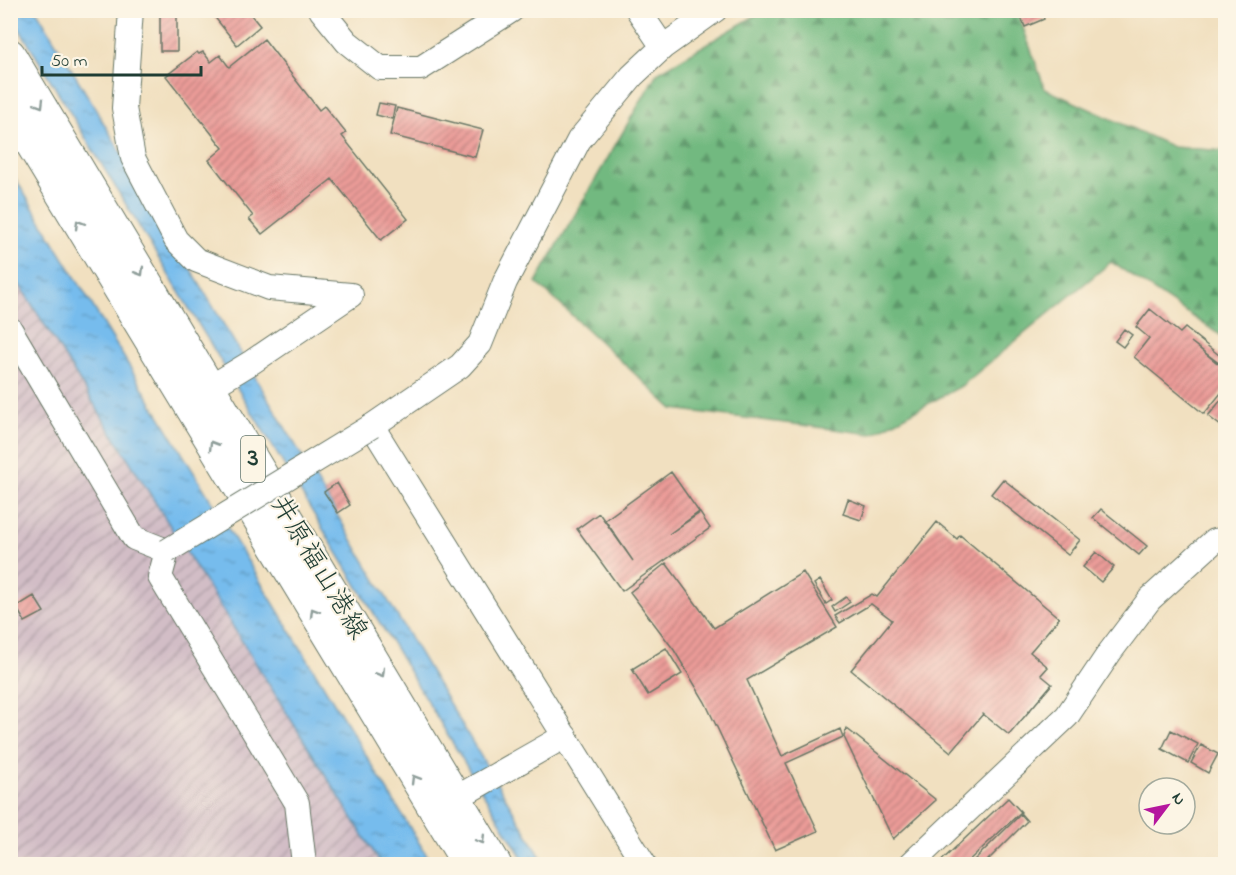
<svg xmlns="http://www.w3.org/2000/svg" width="1236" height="875" font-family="'Indie Flower','Klee One',sans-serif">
<defs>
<pattern id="industrial-furrows" width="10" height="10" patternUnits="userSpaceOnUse" patternTransform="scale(1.5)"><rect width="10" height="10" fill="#d2bdc6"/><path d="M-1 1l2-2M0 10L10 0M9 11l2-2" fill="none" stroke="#aa9ba2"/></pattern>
<pattern id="forest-firs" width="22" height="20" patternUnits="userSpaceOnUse" patternTransform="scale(1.5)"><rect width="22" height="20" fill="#72b980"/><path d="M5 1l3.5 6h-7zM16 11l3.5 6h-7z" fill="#5d986a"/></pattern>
<pattern id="water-ripples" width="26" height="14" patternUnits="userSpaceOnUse" patternTransform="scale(1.5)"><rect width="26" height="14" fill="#76bced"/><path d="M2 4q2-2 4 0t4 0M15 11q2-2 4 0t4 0" fill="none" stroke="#609ac1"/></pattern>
<pattern id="building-hatch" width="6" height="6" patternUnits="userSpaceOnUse" patternTransform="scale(1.5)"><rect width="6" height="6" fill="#eb9b98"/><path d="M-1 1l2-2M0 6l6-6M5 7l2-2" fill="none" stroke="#be807d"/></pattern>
</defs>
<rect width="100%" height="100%" fill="#fcf5e5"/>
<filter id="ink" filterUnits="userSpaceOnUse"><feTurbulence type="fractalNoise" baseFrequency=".0167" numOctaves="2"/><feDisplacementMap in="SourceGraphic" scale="12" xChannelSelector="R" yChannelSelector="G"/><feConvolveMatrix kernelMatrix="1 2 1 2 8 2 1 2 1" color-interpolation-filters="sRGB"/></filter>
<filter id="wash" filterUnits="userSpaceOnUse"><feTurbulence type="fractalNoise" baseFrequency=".008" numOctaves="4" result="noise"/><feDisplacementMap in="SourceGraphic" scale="24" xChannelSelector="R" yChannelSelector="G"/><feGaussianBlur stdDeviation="1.35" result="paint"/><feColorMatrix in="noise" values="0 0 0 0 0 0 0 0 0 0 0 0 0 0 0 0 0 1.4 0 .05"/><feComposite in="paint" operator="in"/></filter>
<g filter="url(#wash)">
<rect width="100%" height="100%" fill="#f1e0c0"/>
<path fill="url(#industrial-furrows)" d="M 11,244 L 387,864 L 11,864 Z"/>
<path fill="url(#forest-firs)" stroke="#487b5a" stroke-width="1.5" d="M 763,11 L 1017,11 L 1045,89 L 1173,147 L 1225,151 L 1225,338 L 1111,262 L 961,386 L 872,434 L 673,409 L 536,282 L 657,73 Z"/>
<path fill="url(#water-ripples)" stroke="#4a7c90" stroke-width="1.5" d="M 11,11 L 37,11 L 545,864 L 526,864 L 11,15 Z
M 10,170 L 432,864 L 381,864 L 11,271 Z"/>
<g id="blocks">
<path fill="url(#building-hatch)" d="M 160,10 L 177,10 L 177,51 L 160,51 Z
M 209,10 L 247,10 L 260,26 L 237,45 Z
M 1018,10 L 1041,10 L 1044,19 L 1025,27 Z
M 264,39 L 319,110 L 324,106 L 346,133 L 342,136 L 408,219 L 381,240 L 332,179 L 262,234 L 249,219 L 253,216 L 209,160 L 223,148 L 166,76 L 197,52 L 199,54 L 203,52 L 211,62 L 220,55 L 229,67 Z
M 379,103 L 395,106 L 392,119 L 376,115 Z
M 397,108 L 483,130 L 475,157 L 390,135 Z
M 1150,309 L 1180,333 L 1185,328 L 1224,359 L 1220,364 L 1191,342 L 1226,370 L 1226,387 L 1204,414 L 1134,357 L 1149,338 L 1136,327 Z
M 1124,329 L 1132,335 L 1123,347 L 1115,341 Z
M 1226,394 L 1226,430 L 1208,416 Z
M 671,472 L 699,512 L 669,534 L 700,513 L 710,528 L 622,591 L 577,529 L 599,513 L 633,561 L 605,520 Z
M 1003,479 L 1080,540 L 1068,555 L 991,494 Z
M 337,483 L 350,505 L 338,513 L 324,492 Z
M 848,499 L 866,506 L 861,520 L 843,514 Z
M 1101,509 L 1147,546 L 1139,555 L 1093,518 Z
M 937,522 L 957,539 L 960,535 L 1059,618 L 1030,652 L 1048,667 L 1041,675 L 1052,684 L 1009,735 L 983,714 L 951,752 L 851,670 L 892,620 L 871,604 L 840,623 L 835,616 L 872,594 L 877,597 Z
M 1096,552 L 1114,567 L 1101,582 L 1083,567 Z
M 666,563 L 714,628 L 803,572 L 837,627 L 747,680 L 782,756 L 840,729 L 843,737 L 786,763 L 818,831 L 775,850 L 705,702 L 674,650 L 630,592 Z
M 820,580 L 832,600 L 826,604 L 814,584 Z
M 34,596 L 44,612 L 25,622 L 16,607 Z
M 846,597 L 850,602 L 835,612 L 832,607 Z
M 666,648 L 682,674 L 648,695 L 632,669 Z
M 846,728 L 936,800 L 893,839 L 844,737 Z
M 1171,730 L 1198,744 L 1188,763 L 1162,749 Z
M 1201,745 L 1218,754 L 1208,773 L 1191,763 Z
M 1008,798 L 1021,812 L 965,864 L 938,864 Z
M 1021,814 L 1027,821 L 984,864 L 970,864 Z"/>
</g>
</g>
<g filter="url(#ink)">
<use href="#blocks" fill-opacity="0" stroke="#687665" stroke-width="1.5"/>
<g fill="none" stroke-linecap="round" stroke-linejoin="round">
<g stroke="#687665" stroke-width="26">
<path id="minor" d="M 131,10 L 124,108 L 133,158 L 176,240 L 196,260 L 269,288 L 351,295 L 252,362 L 196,396
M 321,10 L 347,42 L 380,68 L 421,68 L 512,10
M 638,10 L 663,47
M 10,329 L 134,538 L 167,551 L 160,577 L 297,803 L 304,864
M 442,806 L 565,736
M 644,864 L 372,426 L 460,366 L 480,344 L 505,282 L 579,140 L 632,76 L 663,47 L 715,10
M 911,864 L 1067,716 L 1110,652 L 1150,599 L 1214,541 L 1226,539"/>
</g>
<g stroke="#687665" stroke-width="32">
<path id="major" d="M 10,54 L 496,864
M 10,110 L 467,864"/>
</g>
<use href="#minor" stroke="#fff" stroke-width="24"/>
<use href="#major" stroke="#fff" stroke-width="30"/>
<g stroke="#687665" stroke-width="26" stroke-linecap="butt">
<path id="minor-bridge" d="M 167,551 L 372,426"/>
</g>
<use href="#minor-bridge" stroke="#fff" stroke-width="24"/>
</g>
<defs><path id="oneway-chevron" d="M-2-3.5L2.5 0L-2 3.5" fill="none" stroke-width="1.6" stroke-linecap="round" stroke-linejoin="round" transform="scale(1.5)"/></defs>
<g stroke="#8f9e9a">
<use href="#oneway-chevron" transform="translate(40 104) rotate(59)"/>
<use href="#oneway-chevron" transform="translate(79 224) rotate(-121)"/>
<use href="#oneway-chevron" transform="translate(140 272) rotate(59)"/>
<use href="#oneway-chevron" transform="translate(213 445) rotate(-121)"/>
<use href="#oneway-chevron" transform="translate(314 612) rotate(-121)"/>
<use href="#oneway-chevron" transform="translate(381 673) rotate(59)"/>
<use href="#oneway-chevron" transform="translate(415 779) rotate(-121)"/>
<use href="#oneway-chevron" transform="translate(481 840) rotate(58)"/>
</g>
</g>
<g text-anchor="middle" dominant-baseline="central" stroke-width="4.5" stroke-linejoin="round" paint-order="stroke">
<rect fill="#fcf5e5" stroke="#617469" stroke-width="1.5" x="241" y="436" width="24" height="46" rx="4.5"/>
<g font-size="26" font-weight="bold" fill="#1f3d34">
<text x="253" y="459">3</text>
</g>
<g font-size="27" fill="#1f3d34" stroke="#fcf5e5">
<text transform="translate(318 568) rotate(59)">井原福山港線</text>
</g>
</g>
<rect width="1236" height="875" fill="none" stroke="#fcf5e5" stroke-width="36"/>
<g transform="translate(1167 806) rotate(58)"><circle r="28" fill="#fcf5e5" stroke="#a4ab9e" stroke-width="1.5"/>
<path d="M0-4.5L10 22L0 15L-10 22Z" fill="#b5179e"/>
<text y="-9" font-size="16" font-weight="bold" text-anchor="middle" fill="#1f3d34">N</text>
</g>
<path d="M42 66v9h159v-9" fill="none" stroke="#1f3d34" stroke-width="3"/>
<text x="51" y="66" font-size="18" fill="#1f3d34" stroke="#fcf5e5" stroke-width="4.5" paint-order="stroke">50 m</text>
</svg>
